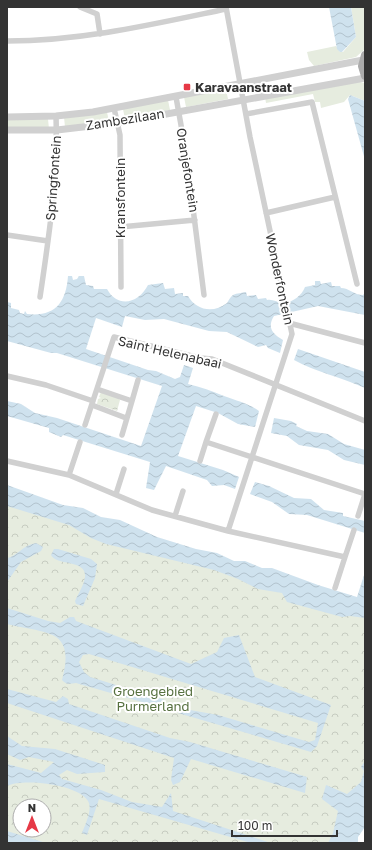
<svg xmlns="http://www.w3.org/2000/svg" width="372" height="850" font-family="'Golos Text',sans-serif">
<defs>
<pattern id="forest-crowns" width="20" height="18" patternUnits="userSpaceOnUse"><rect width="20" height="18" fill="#e6ecdf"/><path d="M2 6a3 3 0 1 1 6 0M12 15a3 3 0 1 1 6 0" fill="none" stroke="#c6cbc0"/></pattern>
<pattern id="water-waves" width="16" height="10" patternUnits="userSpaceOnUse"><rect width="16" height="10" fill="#cfe2ee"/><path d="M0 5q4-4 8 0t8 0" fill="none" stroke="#b2c2cd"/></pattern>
</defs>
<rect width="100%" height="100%" fill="#fff"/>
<path fill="#e6ecdf" d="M 351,7 L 364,7 L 365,49 L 356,57 L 314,66 L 309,60 L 307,52 L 336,46 L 340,52 L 343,52 L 356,37 Z
M 360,82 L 365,83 L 365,101 L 350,95 L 344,102 L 321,108 L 320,102 L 315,102 L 313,94 L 266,103 L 265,97 Z
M 226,89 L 228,99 L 186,107 L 184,97 Z
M 168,100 L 170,110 L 125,119 L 123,109 Z
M 107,112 L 109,122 L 65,127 L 64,117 Z
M 7,119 L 48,119 L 49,129 L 7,129 Z"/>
<path fill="url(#forest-crowns)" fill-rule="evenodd" d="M 101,392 L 118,397 L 120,400 L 117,411 L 97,404 L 98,399 L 101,398 L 99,397 Z
M 7,496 L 365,601 L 365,802 L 348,843 L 7,843 ZM 20,806 L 44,806 L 44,830 L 20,830 Z"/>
<path fill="url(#water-waves)" d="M 329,7 L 351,7 L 356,37 L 342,52 L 340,52 L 337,49 Z
M 350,95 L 365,101 L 365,160 L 348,99 Z
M 68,276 L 72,276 L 73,280 L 77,279 L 79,276 L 84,276 L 86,285 L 93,286 L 94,289 L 107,289 C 118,309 139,303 148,285 L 163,283 L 165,289 L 174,288 L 175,294 L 183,293 L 183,296 L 188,296 C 196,310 213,314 227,303 C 229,300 230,297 233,295 C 237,293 242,293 246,292 L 247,296 L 256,295 L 258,299 L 266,298 L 267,300 C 273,299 276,302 282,303 C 293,303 302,295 305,287 L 315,285 L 315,281 L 320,281 L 321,284 L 331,282 L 332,286 L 340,286 L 341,288 C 349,288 354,295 363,295 L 365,293 L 365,315 L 318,306 L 274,316 C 267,327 272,334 283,340 L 280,353 L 268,348 L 266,345 L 258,347 L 227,332 L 209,331 L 164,319 L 145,320 L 125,316 L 122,327 L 96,318 L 86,349 L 148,370 L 156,371 L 175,379 L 180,377 L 184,365 L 193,368 L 188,384 C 201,387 212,391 224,396 C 237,401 248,403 259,411 L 255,427 L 238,424 L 218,413 L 196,406 L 178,456 L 223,470 L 239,477 L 235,489 L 224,485 L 212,486 L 207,480 L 166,466 L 154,490 L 146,488 L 150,462 L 63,435 L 61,437 L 49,432 L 49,428 L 7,416 L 7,401 L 21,404 L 35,413 L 57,418 L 141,446 L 162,386 L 57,353 L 51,353 L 7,341 L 7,302 L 11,303 L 11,308 L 19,310 L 20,313 L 24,314 L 25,311 L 27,314 C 55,317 66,303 68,276 Z
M 298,349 L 365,372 L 365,388 C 341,377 316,372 294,360 Z
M 274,418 L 291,421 L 297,424 L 296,426 L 307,431 L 328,434 L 344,444 L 365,450 L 365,465 L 344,460 L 328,450 L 299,445 L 287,436 L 271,433 Z
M 255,482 L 269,486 L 294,498 L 311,499 L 324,510 L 343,513 L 343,516 L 365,521 L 365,533 L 307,515 L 289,514 L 272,502 L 250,494 Z
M 7,485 L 63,505 L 83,508 L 101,517 L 120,520 L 157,537 L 196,549 L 217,553 L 234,561 L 245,561 L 262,568 L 272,568 L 318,585 L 357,597 L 365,572 L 365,618 L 350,616 L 342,617 L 287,602 L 282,593 L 258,589 L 238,579 L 214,570 L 106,544 L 91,538 L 69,525 L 7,506 Z
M 36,543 L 43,547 L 41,551 L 21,562 L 7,582 L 7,558 C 16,557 23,545 36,543 Z
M 54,549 L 58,549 L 91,559 L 97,564 L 95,578 L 83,606 L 76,604 L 75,601 C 78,594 84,585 85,577 C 87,559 56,566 51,555 Z
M 7,608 L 48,621 L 60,623 L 70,617 L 74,617 L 76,621 L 191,664 L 217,652 L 224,638 L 239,635 L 255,677 L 331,705 L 317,746 L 311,752 L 178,713 L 179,708 L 218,715 L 309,742 L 315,740 L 318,723 L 89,654 L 83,655 L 79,662 L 84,672 L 90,677 L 165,700 L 163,708 L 76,683 C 70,684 66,685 62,680 C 76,628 47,634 7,624 Z
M 7,689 L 56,702 L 63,696 L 68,699 L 69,704 L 170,738 L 190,742 L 307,777 L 305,793 L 191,759 L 180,782 L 173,785 L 171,780 L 174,758 L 7,703 Z
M 7,736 L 22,746 L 55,749 L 105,765 L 105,772 L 77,774 L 67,770 L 59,775 L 62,779 L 101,790 L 132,802 L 162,807 L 171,793 L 173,811 L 271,843 L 251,843 L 99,799 L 87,835 L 82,833 C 85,825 93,809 88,801 C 78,784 23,778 7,786 L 7,764 L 41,773 L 54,762 L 29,757 L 20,760 L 7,754 Z
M 365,761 L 365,827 L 358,837 L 358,843 L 328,843 L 333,833 L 338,811 L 322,799 L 326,785 L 347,794 L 361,782 L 364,771 L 361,767 Z
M 7,831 L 46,843 L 7,843 Z"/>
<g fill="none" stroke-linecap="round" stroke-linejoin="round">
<path stroke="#d0d0d0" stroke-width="5.5" d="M 80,7 L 97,14 L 100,34
M 226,7 L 250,137 L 292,334 L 228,531
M 7,41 C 82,41 154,24 226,9
M 176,97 L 186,153 L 204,295
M 114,108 L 120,135 L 121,287
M 246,114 L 312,102 L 357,284
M 266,213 L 335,197
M 120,227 L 195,220
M 7,235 L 48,241
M 40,297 C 49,237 58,176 56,116
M 289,323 L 365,343
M 7,376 L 46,385 L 93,401
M 97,389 L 132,401 L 122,435
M 132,401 L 138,380
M 92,405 L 126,418
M 216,414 L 206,442 L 365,494
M 85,425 L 114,337 L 200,358 L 212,359 L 365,421
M 7,461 L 69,475 L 152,510 L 228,531 L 345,557 L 354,530
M 200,461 L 206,442
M 69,475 L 80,442
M 116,494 L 124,469
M 175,516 L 183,491
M 358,516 L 365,494
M 335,588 L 345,557"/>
<path stroke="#d0d0d0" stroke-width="7" d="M 7,117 L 56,116 L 93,112 L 363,60
M 7,130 L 57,130 L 117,123 L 365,78"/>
<path stroke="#ababab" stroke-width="8" d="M 365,55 L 362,66 L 365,76"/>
</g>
<rect fill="#e63946" stroke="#fff" stroke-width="1.5" x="183" y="83" width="8" height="8" rx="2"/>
<g text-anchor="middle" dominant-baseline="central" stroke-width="4" stroke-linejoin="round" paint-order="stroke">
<g font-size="13" font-weight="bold" fill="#333" stroke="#fff" text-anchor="start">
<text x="195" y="87">Karavaanstraat</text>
</g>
<g font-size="13" fill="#333" stroke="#fff">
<text transform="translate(125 119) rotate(-9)">Zambezilaan</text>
<text transform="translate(188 170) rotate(81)">Oranjefontein</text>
<text transform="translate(53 178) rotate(-86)">Springfontein</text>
<text transform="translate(120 198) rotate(-90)">Kransfontein</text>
<text transform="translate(280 279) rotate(78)">Wonderfontein</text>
<text transform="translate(170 352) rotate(13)">Saint Helenabaai</text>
</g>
<g font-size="13" fill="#56703f" stroke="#fff">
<text x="153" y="691">Groengebied<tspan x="153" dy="15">Purmerland</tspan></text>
</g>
</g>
<rect width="372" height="850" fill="none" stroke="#333333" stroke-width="16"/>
<g transform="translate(32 818)"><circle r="19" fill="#ffffff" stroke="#adadad"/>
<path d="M0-3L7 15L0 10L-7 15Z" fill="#e63946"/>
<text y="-6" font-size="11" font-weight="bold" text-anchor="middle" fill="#333333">N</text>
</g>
<path d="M232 830v6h105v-6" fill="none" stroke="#333333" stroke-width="2"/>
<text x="238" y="830" font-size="12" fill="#333333" stroke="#ffffff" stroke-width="3" paint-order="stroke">100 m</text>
</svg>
